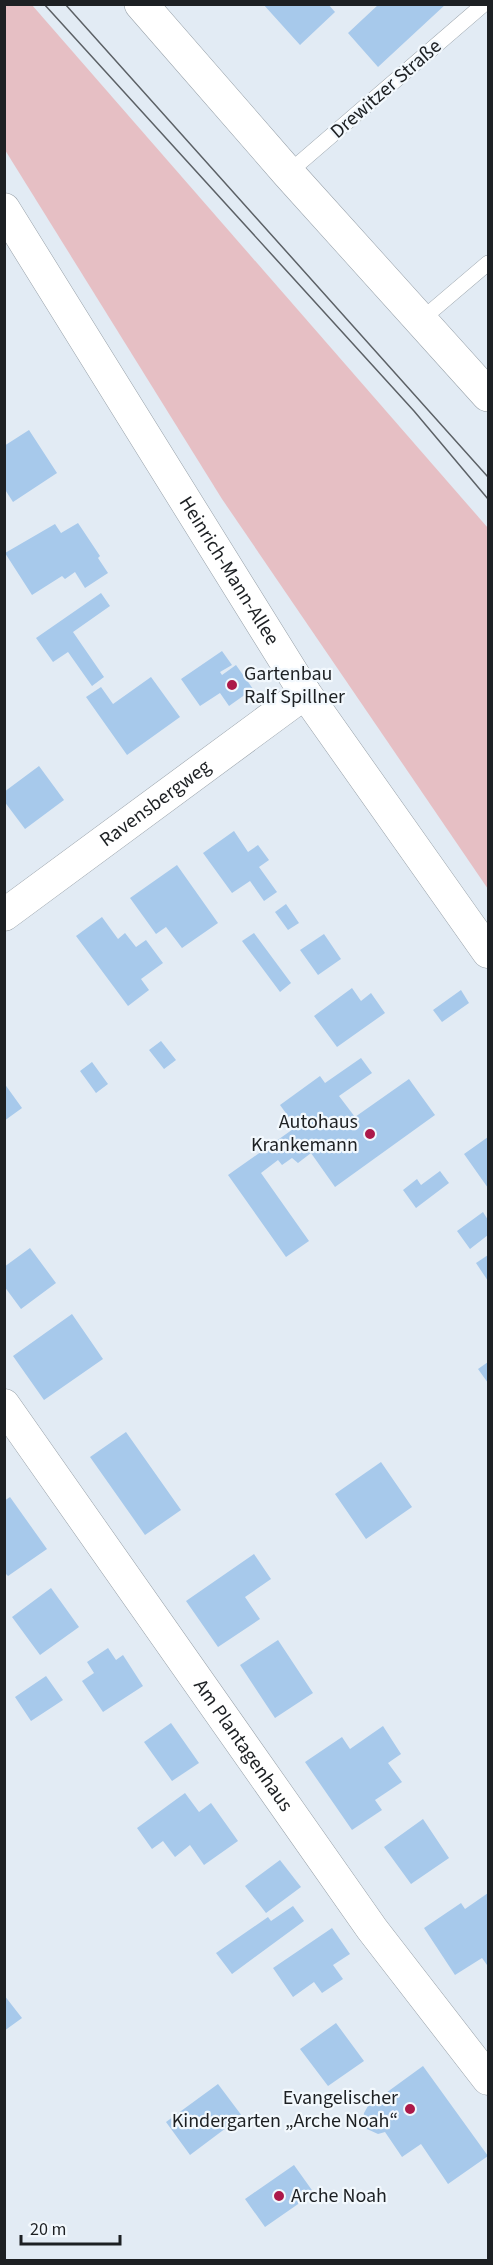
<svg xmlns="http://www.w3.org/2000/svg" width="493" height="2265" font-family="'Source Sans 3',sans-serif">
<rect width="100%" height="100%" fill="#e2ebf4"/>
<path fill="#e6bfc4" d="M 5,4 L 32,5 L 488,528 L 488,889 L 222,499 L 5,150 Z"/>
<path fill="#a7c9eb" d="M 263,4 L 328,4 L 335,12 L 300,45 Z
M 379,4 L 446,4 L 378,67 L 348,33 Z
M 29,430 L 57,473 L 13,502 L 4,488 L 4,446 Z
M 78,523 L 100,556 L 98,558 L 108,573 L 85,588 L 75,572 L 65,579 L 62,576 L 32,595 L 5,553 L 55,524 L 61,533 Z
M 101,593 L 110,606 L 73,632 L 104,677 L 92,686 L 68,652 L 53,662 L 36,638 Z
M 222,651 L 232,665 L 220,672 L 222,675 L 236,665 L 253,689 L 229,706 L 220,693 L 200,706 L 181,679 Z
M 151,677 L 180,717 L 127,755 L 86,697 L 101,687 L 113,704 Z
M 39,766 L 64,800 L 25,829 L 4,801 L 4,792 Z
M 234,831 L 248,852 L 258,845 L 269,860 L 259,867 L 277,892 L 264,901 L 250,881 L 232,893 L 203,853 Z
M 177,865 L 218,923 L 182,948 L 166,927 L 156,934 L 130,898 Z
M 286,904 L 299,923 L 288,930 L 275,912 Z
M 102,917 L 118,939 L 125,933 L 136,947 L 146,940 L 163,963 L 141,979 L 149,990 L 128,1006 L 76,936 Z
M 254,933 L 291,983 L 280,992 L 242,941 Z
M 324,934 L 341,959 L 318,975 L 300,950 Z
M 352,988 L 361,1001 L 371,993 L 385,1013 L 337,1047 L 314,1016 Z
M 461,990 L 469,1003 L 442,1022 L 433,1010 Z
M 161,1041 L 176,1060 L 164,1069 L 149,1050 Z
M 361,1058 L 372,1073 L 339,1096 L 355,1117 L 409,1079 L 435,1115 L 335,1187 L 311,1153 L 298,1163 L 292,1158 L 282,1165 L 278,1160 L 261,1173 L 309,1241 L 286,1257 L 228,1175 L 296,1127 L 280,1105 L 320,1076 L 325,1083 Z
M 92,1062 L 108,1084 L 96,1093 L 80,1071 Z
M 4,1083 L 22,1108 L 4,1121 Z
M 488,1137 L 488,1188 L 464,1154 Z
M 440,1171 L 449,1183 L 416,1208 L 403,1190 L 417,1179 L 421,1185 Z
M 483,1212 L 488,1220 L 488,1235 L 470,1249 L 457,1231 Z
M 30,1248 L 56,1283 L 21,1309 L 4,1286 L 4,1267 Z
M 488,1255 L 488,1281 L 476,1263 Z
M 72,1314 L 103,1359 L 44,1400 L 13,1356 Z
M 488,1362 L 488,1383 L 478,1369 Z
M 126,1432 L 181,1510 L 145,1535 L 90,1457 Z
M 381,1462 L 412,1507 L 366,1539 L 335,1494 Z
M 10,1497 L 47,1549 L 8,1576 L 4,1572 L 4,1501 Z
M 254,1554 L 271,1579 L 245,1597 L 260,1619 L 218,1647 L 186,1601 Z
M 51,1588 L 79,1627 L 40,1655 L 12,1617 Z
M 278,1640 L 313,1693 L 275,1718 L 240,1665 Z
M 108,1648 L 116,1660 L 123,1655 L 143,1686 L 103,1712 L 82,1681 L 94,1673 L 87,1662 Z
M 46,1676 L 63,1700 L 31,1721 L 15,1697 Z
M 171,1723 L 199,1763 L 172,1781 L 144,1742 Z
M 383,1726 L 401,1754 L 388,1763 L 402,1782 L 375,1800 L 382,1810 L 352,1830 L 305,1762 L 342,1737 L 350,1749 Z
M 185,1793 L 199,1812 L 211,1803 L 238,1841 L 204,1865 L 190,1845 L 175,1857 L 163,1841 L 152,1849 L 137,1828 Z
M 423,1819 L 449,1858 L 411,1884 L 384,1847 Z
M 280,1860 L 301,1887 L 266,1913 L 245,1886 Z
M 488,1893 L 488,1964 L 487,1965 L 482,1958 L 455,1975 L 424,1928 L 461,1903 L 465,1909 Z
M 293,1906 L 304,1921 L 232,1974 L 216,1953 L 268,1917 L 271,1921 Z
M 332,1928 L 350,1954 L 333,1965 L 343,1979 L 322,1993 L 314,1982 L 293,1997 L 273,1968 Z
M 4,1995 L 22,2018 L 4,2031 Z
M 336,2023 L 364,2061 L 328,2086 L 300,2049 Z
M 423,2066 L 488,2156 L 448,2184 L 421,2144 L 402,2157 L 385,2132 L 378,2134 L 367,2129 L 363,2121 L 364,2113 L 368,2106 Z
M 218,2084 L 242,2116 L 190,2155 L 166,2122 Z
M 294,2165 L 314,2193 L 265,2227 L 245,2199 Z"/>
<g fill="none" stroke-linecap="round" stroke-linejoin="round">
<g stroke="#98a1a9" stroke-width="16">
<path id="service" d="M 288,173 L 484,4
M 421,320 L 488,263"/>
</g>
<g stroke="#98a1a9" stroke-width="33">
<g id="minor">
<path id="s1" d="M 4,209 L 305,693 L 488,952"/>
<path id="s2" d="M 4,915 L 305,693"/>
<path id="s3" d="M 4,1405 L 372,1929 L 488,2079"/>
</g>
</g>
<g stroke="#98a1a9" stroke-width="34">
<path id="secondary" d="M 141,4 L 288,173 L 488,395"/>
</g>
<use href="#service" stroke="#fff" stroke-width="15"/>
<use href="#minor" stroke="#fff" stroke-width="32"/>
<use href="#secondary" stroke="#fff" stroke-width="33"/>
<path stroke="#5c6166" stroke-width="1.5" d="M 44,4 L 414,411 L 488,499
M 65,4 L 488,477"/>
</g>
<g fill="#ac194a" stroke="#f2f8fd" stroke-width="2">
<circle cx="232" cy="685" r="6"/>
<circle cx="370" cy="1134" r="6"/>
<circle cx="410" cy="2109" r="6"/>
<circle cx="279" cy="2196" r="6"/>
</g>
<g text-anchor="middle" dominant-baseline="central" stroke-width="4.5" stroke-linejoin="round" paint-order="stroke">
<g font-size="20" fill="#1d2023" stroke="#f2f8fd">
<text transform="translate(386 89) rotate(-41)">Drewitzer Straße</text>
<text stroke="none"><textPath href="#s1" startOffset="426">Heinrich-Mann-Allee</textPath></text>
<text stroke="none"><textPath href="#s2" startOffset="188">Ravensbergweg</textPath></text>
<text stroke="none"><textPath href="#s3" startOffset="416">Am Plantagenhaus</textPath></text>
</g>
<g font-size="20" fill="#1d2023" stroke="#f2f8fd" text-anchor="start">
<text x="244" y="674">Gartenbau<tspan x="244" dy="23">Ralf Spillner</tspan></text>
<text x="358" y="1122" text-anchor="end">Autohaus<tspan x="358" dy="23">Krankemann</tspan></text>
<text x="398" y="2098" text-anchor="end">Evangelischer<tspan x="398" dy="23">Kindergarten „Arche Noah“</tspan></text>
<text x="291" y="2196">Arche Noah</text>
</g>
</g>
<rect width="493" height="2265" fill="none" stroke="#1d2023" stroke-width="12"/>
<path d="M21 2235v9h99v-9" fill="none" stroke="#1d2023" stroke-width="3"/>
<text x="30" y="2235" font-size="18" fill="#1d2023" stroke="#f2f8fd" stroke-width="4.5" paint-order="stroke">20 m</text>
</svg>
